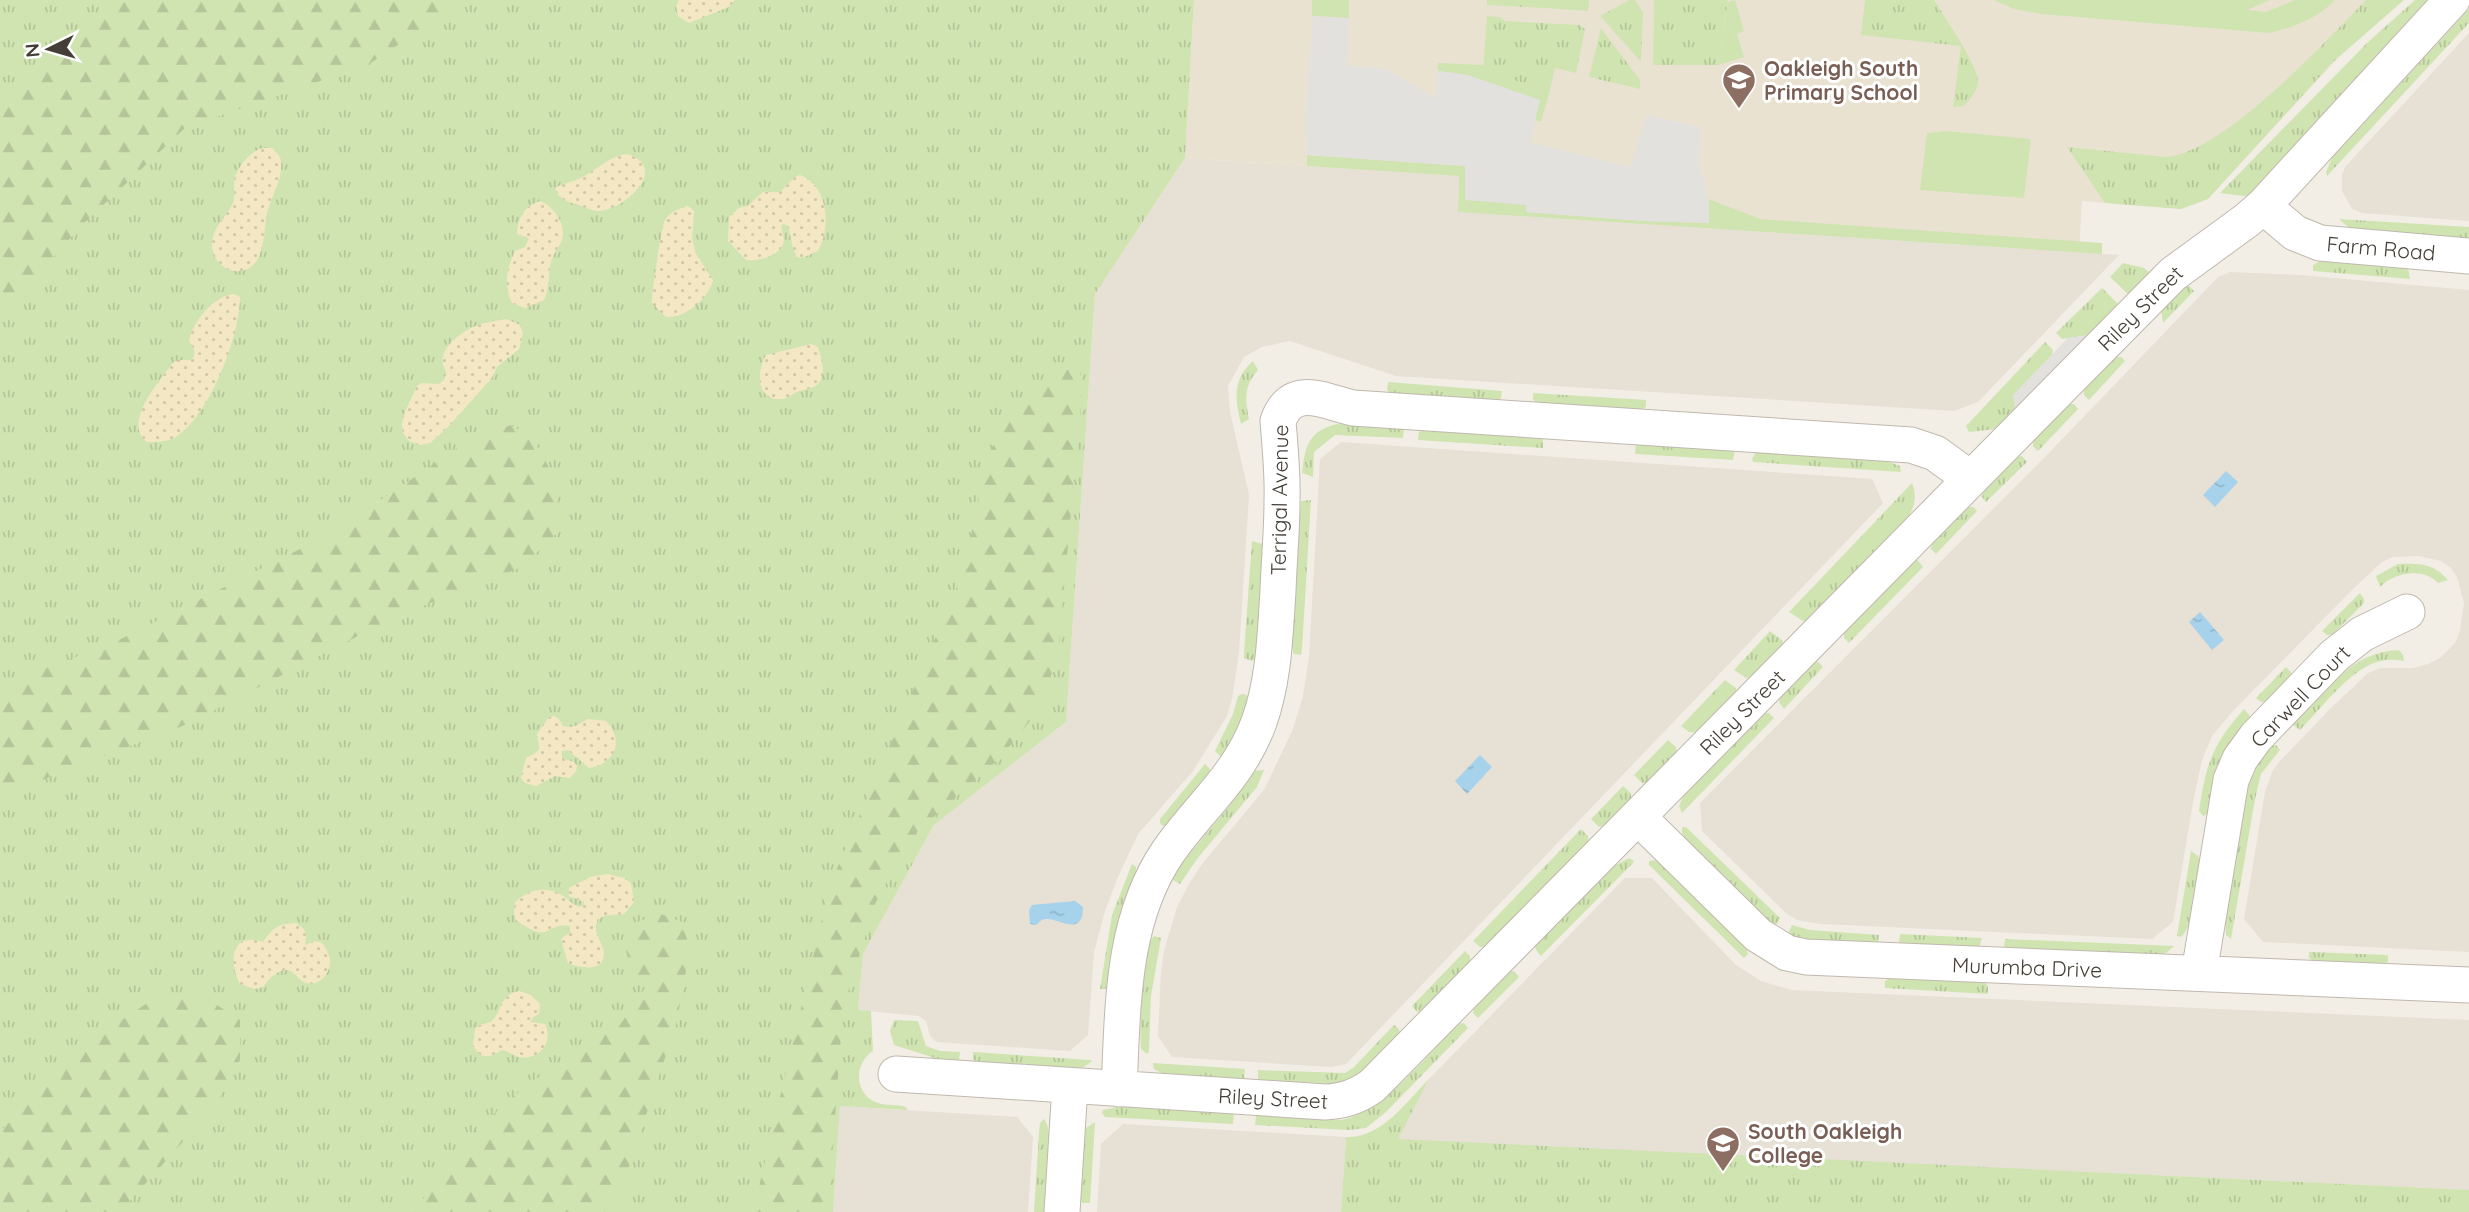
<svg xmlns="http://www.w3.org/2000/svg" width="2469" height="1212" font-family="Quicksand,sans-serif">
<defs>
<pattern id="grass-tufts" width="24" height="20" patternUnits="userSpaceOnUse" patternTransform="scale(1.75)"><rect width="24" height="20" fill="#d0e4b1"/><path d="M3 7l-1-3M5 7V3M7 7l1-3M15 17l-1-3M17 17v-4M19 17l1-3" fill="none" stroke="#b4c599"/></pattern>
<pattern id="forest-firs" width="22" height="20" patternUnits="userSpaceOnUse" patternTransform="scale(1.75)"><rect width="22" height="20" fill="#d0e4b1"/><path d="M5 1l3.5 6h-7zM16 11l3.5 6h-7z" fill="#b4c599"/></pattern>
<pattern id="sand-dots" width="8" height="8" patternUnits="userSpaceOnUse" patternTransform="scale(1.75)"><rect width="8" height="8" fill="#f4e8c4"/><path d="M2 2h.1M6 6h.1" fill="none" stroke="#d2c8a9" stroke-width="1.8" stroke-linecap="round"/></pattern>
<pattern id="water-ripples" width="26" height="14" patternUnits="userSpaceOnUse" patternTransform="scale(1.75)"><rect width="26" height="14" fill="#a6d2eb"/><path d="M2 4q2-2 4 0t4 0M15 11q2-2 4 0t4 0" fill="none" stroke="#90b5ca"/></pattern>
</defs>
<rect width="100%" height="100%" fill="#f2eee6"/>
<path fill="#e6e0d5" d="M 2469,33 L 2469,221 L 2362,213 L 2352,209 L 2342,191 L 2342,175 L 2345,167 Z
M 1185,158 L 1459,176 L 1458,212 L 2119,255 L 1978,402 L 1954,411 L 1396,376 L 1290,341 L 1262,347 L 1244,357 L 1228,386 L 1230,412 L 1249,495 L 1239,653 L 1232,699 L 1227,716 L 1193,771 L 1138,834 L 1118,877 L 1105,911 L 1094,952 L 1088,1035 L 1070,1051 L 937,1042 L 930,1036 L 926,1021 L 919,1016 L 858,1010 L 863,954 L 934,825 L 1066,722 L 1095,294 Z
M 2230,272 L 2300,275 L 2469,290 L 2469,952 L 2263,942 L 2244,919 L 2265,792 L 2273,770 L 2280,761 L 2332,707 L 2368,673 L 2381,668 L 2413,668 L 2428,664 L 2440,658 L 2455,643 L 2460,631 L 2464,603 L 2457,577 L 2450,567 L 2441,561 L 2419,556 L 2393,557 L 2382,562 L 2354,588 L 2232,712 L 2212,736 L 2202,760 L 2193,802 L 2173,922 L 2152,939 L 1821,924 L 1797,920 L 1786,913 L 1702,831 L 1700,803 L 2047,455 L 2218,277 Z
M 1341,442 L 1872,479 L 1883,503 L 1346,1064 L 1332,1067 L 1172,1057 L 1158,1036 L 1161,971 L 1164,951 L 1177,907 L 1189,884 L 1202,864 L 1264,790 L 1293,729 L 1303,696 L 1309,657 L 1320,459 Z
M 1625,878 L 1652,878 L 1736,965 L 1761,981 L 1791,990 L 2469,1020 L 2469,1190 L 1397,1140 L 1429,1079 Z
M 840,1106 L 1017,1117 L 1033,1137 L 1028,1212 L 833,1212 Z
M 1123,1124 L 1346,1137 L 1341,1212 L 1097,1212 L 1101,1144 Z"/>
<path fill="#eae2d1" d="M 1194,0 L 2391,0 L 2208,199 L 2181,209 L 2082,201 L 2079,252 L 1458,212 L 1459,176 L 1185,158 Z"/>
<path fill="url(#grass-tufts)" d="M 0,0 L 1194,0 L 1185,158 L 1095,294 L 1066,722 L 934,825 L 863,954 L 858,1010 L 871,1011 L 873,1051 C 853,1064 854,1095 878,1103 C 887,1106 897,1104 906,1107 L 907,1110 L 840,1106 L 833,1212 L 0,1212 Z
M 1487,0 L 1544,0 L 1544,8 L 1487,5 Z
M 1629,0 L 1635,0 L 1643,13 L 1641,62 L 1600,16 Z
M 1654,0 L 1728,0 L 1718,65 L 1653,65 Z
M 1865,0 L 1934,0 C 1944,16 1979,67 1978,82 C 1977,92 1970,99 1964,106 L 1953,107 L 1961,46 L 1861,35 Z
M 2366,0 L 2404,0 L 2333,62 L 2208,199 L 2181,209 L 2105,203 L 2067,147 L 2167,157 C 2225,151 2325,42 2366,0 Z
M 2415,0 L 2429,0 L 2250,195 L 2243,196 L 2220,193 L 2367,43 Z
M 2469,9 L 2469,23 L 2327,176 L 2326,172 L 2332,158 Z
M 1487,16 L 1499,17 L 1505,21 L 1579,25 L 1585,29 L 1576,73 L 1555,68 L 1550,90 L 1489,74 L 1483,70 Z
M 1601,28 L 1640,80 L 1640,89 L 1589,77 Z
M 2339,219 L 2469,227 L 2469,240 L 2358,230 L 2348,227 Z
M 2320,261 L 2408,268 L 2410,279 L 2313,271 L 2313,265 Z
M 2123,263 L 2144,268 L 2150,273 L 2129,295 L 2110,277 Z
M 2183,286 L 2189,286 L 2194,291 L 2163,323 L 2161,309 Z
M 2102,288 L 2119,305 L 2089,335 L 2062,339 L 2056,333 Z
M 2045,342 L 2053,350 L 2052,355 L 2015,410 L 1996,429 L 1969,432 L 1966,426 Z
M 2114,357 L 2121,357 L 2125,361 L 2089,400 L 2084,395 L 2084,387 Z
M 1253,361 L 1258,370 C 1244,385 1245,400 1249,419 L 1241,424 C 1235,400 1232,379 1253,361 Z
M 1388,382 L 1502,391 L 1501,398 L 1497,401 L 1392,394 L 1387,390 Z
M 1533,393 L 1646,400 L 1646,407 L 1640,410 L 1537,404 L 1533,399 Z
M 2067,404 L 2074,404 L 2078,409 L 2038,451 L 2033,446 L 2033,439 Z
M 1337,424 L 1404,428 L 1403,438 L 1335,435 L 1314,452 L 1313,477 L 1302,473 C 1305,447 1308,431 1337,424 Z
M 1424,430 L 1539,437 L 1543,440 L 1543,448 L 1418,440 L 1419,432 Z
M 1636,444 L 1735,450 L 1733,460 L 1635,454 Z
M 1756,452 L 1884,460 L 1900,466 L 1901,472 L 1753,462 L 1752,459 Z
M 2022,456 L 2027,462 L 1986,502 L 1982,497 L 1983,490 L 2016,457 Z
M 1912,483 C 1918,498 1914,509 1905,522 L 1808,620 L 1803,621 L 1789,612 Z
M 1311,500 L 1302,649 L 1301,655 L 1294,654 L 1291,644 L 1301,501 Z
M 1967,507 L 1973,507 L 1977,511 L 1936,554 L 1931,549 L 1932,542 Z
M 1252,541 L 1263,544 L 1265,552 L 1257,658 L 1252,661 L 1244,658 L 1244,653 Z
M 1916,558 L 1923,567 L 1849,643 L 1844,638 L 1844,631 Z
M 2398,564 C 2419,563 2434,563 2448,580 L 2438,583 C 2423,567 2394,572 2380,587 L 2376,576 Z
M 2360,593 L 2364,599 L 2364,603 L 2332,635 L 2327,635 L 2322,631 Z
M 1770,631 L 1783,641 L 1782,646 L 1752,677 L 1746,678 L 1734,670 Z
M 2399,650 L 2403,655 L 2404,661 C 2396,660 2388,659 2381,661 C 2351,667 2321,709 2300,730 L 2292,724 C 2324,693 2351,651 2399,650 Z
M 1814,662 L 1818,662 L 1823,667 L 1784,709 L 1779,702 L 1780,696 Z
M 2286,667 L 2293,675 L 2266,702 L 2261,702 L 2256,698 Z
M 1725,680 L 1736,688 L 1736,693 L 1697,733 L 1689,732 L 1681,726 Z
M 1242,694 L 1246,695 L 1249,699 L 1241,723 L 1224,755 L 1220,756 L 1215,751 L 1233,714 L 1238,696 Z
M 2244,709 L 2251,717 C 2221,747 2215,773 2208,814 L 2203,816 L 2199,811 C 2206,764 2212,745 2244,709 Z
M 1763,713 L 1769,713 L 1774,718 L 1682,813 L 1679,806 L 1684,794 Z
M 1668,740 L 1676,747 L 1677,753 L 1647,783 L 1642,783 L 1634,775 Z
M 2276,745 L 2280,750 L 2261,774 L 2255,799 L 2231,939 L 2226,935 L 2225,915 L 2250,778 L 2255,766 L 2271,746 Z
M 1205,764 L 1210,769 L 1209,777 L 1168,825 L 1163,826 L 1160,823 L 1160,819 Z
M 1264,770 L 1257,787 L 1197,859 L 1180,884 L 1173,880 L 1173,876 C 1198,840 1231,809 1253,771 Z
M 1623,786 L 1631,793 L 1631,799 L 1605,826 L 1599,827 L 1591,819 Z
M 1682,827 L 1686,827 L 1780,918 L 1777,924 L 1770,924 L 1688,843 L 1682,833 Z
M 1581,829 L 1588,836 L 1589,843 L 1486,947 L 1480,947 L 1473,941 Z
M 2191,851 L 2198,856 L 2200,862 C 2197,880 2194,927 2181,937 L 2177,936 Z
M 1629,858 L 1634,861 L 1633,863 L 1541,956 L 1536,950 L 1535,945 L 1610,868 Z
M 1657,860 L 1747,949 L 1748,954 L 1744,958 L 1649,865 L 1649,861 Z
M 1132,864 L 1136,867 L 1136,873 L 1111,984 L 1105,989 L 1100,989 L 1112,915 Z
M 1792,925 L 1810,930 L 1879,935 L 1878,944 L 1805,940 L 1791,936 L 1789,931 Z
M 1900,934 L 1982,938 L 1979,948 L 1904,945 L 1899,942 Z
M 1154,936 L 1161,938 L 1151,996 L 1149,1051 L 1147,1054 L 1141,1049 C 1140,1025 1138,952 1154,936 Z
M 2005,939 L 2174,946 L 2166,953 L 2153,956 L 2009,950 L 2004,946 Z
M 1465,951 L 1470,956 L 1470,964 L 1423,1011 L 1417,1012 L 1412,1006 Z
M 2309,952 L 2388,955 L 2388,962 L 2381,965 L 2314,962 L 2309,958 Z
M 1514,971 L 1519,977 L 1478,1018 L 1473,1013 L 1474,1007 L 1508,972 Z
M 1890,978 L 1984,982 L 1988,986 L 1988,994 L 1885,988 L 1885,981 Z
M 894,1020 L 918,1021 L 926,1046 L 940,1051 L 960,1052 L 959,1061 L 941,1060 L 894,1045 L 890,1031 Z
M 1464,1023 L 1468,1028 L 1386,1112 L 1366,1128 L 1349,1130 L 1255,1125 L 1256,1116 L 1261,1114 L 1342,1120 C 1384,1111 1428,1054 1458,1024 Z
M 1394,1025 L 1399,1029 L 1400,1035 L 1360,1075 L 1340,1084 L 1258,1080 L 1258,1070 L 1345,1073 L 1353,1068 Z
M 973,1052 L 1090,1060 L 1092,1061 L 1084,1067 L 1074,1069 L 977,1063 L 973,1059 Z
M 1153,1063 L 1245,1069 L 1244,1079 L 1163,1074 L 1154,1069 Z
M 1429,1079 L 1398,1139 L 2469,1190 L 2469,1212 L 1341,1212 L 1346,1137 C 1382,1138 1405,1103 1429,1079 Z
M 1122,1106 L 1234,1112 L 1233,1124 L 1105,1117 L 1102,1113 L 1103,1110 Z
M 1044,1119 C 1056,1133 1046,1191 1045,1212 L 1034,1212 L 1039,1132 L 1040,1123 Z
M 1095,1122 L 1090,1203 L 1082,1203 L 1079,1197 L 1085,1132 L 1086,1128 Z"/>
<path fill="url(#forest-firs)" d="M 112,0 L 466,0 L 369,64 L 185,128 L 80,227 L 0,320 L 0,107 Z
M 1078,368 L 1083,382 L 1059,642 L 1045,702 L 1001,757 L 910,838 L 875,904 L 843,1009 L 828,1212 L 753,1212 L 830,885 L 963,573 L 989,452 L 1027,391 L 1059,369 Z
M 511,425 L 533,439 L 553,475 L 560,530 L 522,567 L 397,616 L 185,725 L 0,796 L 0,684 L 107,646 L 330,534 L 471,439 Z
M 661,914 L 682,922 L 690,950 L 676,1025 L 621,1190 L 604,1212 L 414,1212 L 464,1141 L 524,1087 L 622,1022 L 645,988 L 632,971 L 626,951 L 639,921 Z
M 158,996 L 214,1003 L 240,1020 L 240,1060 L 213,1108 L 120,1212 L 0,1212 L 0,1132 L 79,1048 Z"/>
<path fill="url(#sand-dots)" d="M 679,0 L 735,0 L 729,7 L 689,23 L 678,16 L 676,6 Z
M 263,148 L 272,148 C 276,152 280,155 281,161 C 283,178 271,197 267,213 C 264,228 265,252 254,264 C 239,280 213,267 212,246 C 211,226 233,211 234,199 C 235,192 233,184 235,178 C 238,166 252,150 263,148 Z
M 627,154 C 671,167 624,212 597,211 C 590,210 582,206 575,204 C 565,201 559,198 555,188 C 563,183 573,182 581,178 C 596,170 610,156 627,154 Z
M 800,175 C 829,186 831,228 818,251 L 802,258 L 797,257 C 791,247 792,236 787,225 L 783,224 L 781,226 C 782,232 785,238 783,244 C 780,256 756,262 746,260 L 728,241 L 729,217 L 739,208 L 748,206 L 763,192 L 780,192 L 795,177 Z
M 540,201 C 554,206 568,226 561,242 C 558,249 553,254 551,262 C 548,274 550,288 544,300 L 525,308 L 512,303 C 503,285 507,268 515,251 L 525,247 L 529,238 L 517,234 C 518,218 524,206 540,201 Z
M 688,206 L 694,211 L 692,239 L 696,254 L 713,280 C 709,298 685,319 666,317 L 652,303 C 651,297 662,224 665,220 C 670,212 680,208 688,206 Z
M 234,294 L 240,297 C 240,336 209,418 174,438 C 166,442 156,442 147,442 C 121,423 161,379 174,362 L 179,360 L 192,360 C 197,352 194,348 189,341 C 193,321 214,296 234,294 Z
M 506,319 L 520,325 L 523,333 L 519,349 L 497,367 L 491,379 L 446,429 L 430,443 L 420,445 L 409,441 L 403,433 L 402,424 L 404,414 L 417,386 L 421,383 L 439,384 L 444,380 L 446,371 C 433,352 460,332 478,325 C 487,322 497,321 506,319 Z
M 811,344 L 818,347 C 821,357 827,374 818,384 C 813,389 804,389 797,392 C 792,394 789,398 783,399 C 756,402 756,372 766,355 Z
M 554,716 L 559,719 L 563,726 C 572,729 579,725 587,719 L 606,721 C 625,741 615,764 589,768 L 568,750 L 562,751 L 562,758 L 574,762 L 577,766 L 576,771 L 570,778 L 555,776 L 536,786 L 525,783 L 521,778 L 526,758 C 542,750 540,751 537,734 L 548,718 Z
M 608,874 L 624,878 L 631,883 L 634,902 L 624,914 C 618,915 607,914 602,917 C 587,926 604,944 604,953 C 604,973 580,968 568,963 L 561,940 L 563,937 L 570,933 L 570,926 C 543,922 553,946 516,920 L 514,913 L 515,902 C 530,888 549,885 566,898 C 571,902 573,905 580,907 L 583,906 L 584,902 L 569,896 L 569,888 L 590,877 Z
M 296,923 L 304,929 L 306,936 L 305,945 L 315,941 L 322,943 C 326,948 331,957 330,963 C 329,975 319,986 307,983 C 297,981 295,969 285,970 C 276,971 268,980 263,987 L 255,989 L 240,984 C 228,962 231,931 263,942 C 273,928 277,924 296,923 Z
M 519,991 L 531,995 L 540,1004 L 539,1014 L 532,1018 L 531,1022 L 545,1024 C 554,1042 539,1061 518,1057 C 512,1055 508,1051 502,1050 C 489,1058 482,1060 473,1046 L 475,1029 L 480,1025 L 491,1022 C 504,1009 498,996 519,991 Z"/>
<path fill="#d0e4b1" d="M 1312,0 L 1349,0 L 1349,18 L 1312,16 Z
M 1544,0 L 1589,0 L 1588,11 L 1544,8 Z
M 1735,0 L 1744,31 L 1737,34 L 1744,57 L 1718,65 L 1728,2 Z
M 1994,0 L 2270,0 L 2247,10 L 2266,12 L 2295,0 L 2335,0 C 2317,19 2294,27 2269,33 L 2041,14 L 2014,9 Z
M 1438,63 L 1484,65 L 1483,70 L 1489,74 L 1550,90 L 1541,122 L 1535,120 L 1539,100 L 1467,75 L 1438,71 Z
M 1946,131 L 2031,139 L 2024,198 L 1920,190 L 1927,133 Z
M 1307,155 L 1465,166 L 1527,205 L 1527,212 L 1644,221 L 1709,223 L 1709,199 L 1760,219 L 2102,243 L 2102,254 L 1458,212 L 1459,176 L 1307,166 Z"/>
<path fill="#e3e1de" d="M 1313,16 L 1349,18 L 1347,65 L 1387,69 L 1436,99 L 1438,71 L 1467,75 L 1540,100 L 1530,142 L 1630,167 L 1647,115 L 1700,127 L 1699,165 L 1709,199 L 1709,223 L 1644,221 L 1526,212 L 1526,205 L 1465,200 L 1465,166 L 1307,155 L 1305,121 Z
M 2089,335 L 2015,410 L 2013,395 L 2068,338 Z"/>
<path fill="url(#water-ripples)" d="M 2226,471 L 2238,482 L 2215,507 L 2203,495 Z
M 2200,612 L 2224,640 L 2212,650 L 2189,622 Z
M 1480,755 L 1492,767 L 1467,794 L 1455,781 Z
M 1075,901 L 1083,907 C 1083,938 1059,918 1046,919 C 1041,919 1039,923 1036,925 L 1030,924 L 1029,910 L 1032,905 Z"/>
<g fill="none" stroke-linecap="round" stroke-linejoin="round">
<g stroke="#c0b8ad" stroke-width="37">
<path id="minor" d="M 2263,206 L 2295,233 L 2320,243 L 2469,256
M 1638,817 L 1758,935 L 1787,953 L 1806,957 L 2469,985
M 2199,973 L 2231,780 L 2240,759 L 2256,737 L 2334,656 L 2362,634 L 2407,612
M 896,1074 L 1325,1102 C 1344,1101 1356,1097 1372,1086 L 2173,274 L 2247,220 L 2263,206 L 2452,0
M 1119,1089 C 1123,1009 1121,921 1168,852 C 1199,807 1239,777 1259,722 C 1274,680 1275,636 1278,591 C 1279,561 1282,531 1282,501 C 1283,474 1280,447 1278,421 C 1292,383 1323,401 1353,408 L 1911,445 L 1935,453 L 1971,479
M 1062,1212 L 1070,1086"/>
</g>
<use href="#minor" stroke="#fff" stroke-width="35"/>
</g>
<defs>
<g id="school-pin" transform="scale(1.75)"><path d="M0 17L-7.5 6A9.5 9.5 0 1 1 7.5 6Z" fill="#8d6e63" stroke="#fff"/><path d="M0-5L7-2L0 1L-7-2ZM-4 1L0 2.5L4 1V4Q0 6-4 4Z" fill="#fff"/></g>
</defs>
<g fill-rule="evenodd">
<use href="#school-pin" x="1739" y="80"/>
<use href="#school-pin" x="1723" y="1143"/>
</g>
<g text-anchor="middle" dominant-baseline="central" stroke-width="6" stroke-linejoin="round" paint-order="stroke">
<g font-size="21" font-weight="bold" fill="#785e54" stroke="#fff" text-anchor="start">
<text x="1764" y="68">Oakleigh South<tspan x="1764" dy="24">Primary School</tspan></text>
<text x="1748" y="1131">South Oakleigh<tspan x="1748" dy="24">College</tspan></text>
</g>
<g font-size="21" fill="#443e36" stroke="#fff">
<text transform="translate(2381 248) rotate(5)">Farm Road</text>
<text transform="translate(2140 308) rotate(-45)">Riley Street</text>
<text transform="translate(1279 500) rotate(-89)">Terrigal Avenue</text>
<text transform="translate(2300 696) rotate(-46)">Carwell Court</text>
<text transform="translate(1742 712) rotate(-45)">Riley Street</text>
<text transform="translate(2027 967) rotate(2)">Murumba Drive</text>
<text transform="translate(1273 1098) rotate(3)">Riley Street</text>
</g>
</g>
<g transform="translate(49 49) rotate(265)" stroke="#ffffff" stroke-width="5" paint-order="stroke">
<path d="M0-5L12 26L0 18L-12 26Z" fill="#443e36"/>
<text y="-10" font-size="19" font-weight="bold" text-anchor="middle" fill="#443e36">N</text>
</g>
</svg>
